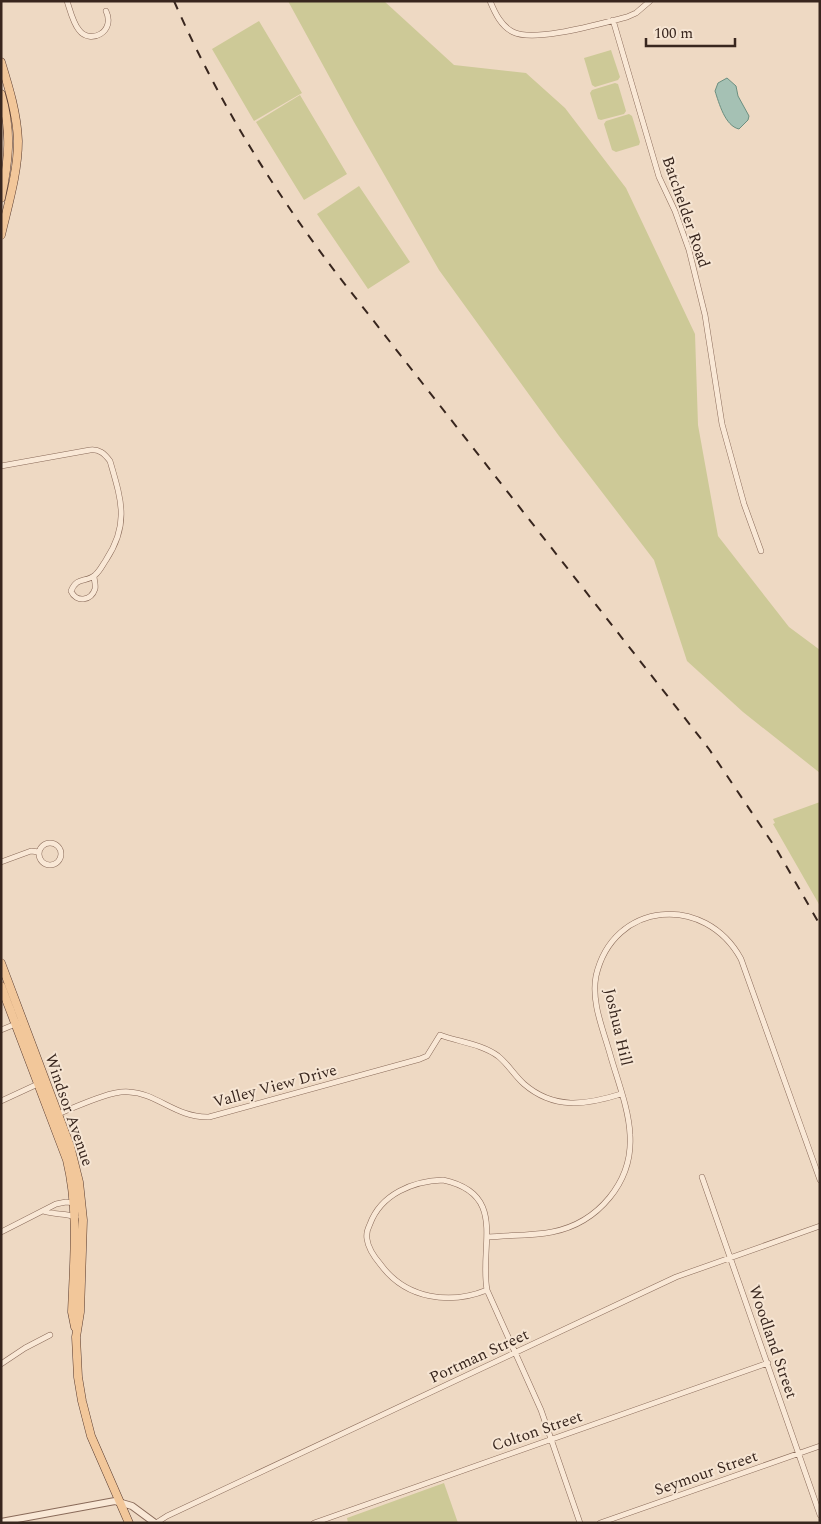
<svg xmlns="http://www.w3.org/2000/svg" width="821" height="1524" font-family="Spectral,serif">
<rect width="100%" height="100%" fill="#eed9c3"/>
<path fill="#cdc997" d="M 288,1 L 384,1 L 454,65 L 526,73 L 565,108 L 626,188 L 695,334 L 698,425 L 718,536 L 789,627 L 820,650 L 820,773 L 743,712 L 687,661 L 654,560 L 559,436 L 439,270 L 354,122 Z
M 259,21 L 302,93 L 254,121 L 212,49 Z
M 611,50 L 620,77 L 618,80 L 595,87 L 592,85 L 584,58 Z
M 615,83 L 618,84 L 626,111 L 624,114 L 601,120 L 598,119 L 590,93 L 592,90 Z
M 300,95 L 347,174 L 304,200 L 256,122 Z
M 629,114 L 632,116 L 640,142 L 639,145 L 616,152 L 612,150 L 604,124 L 606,121 Z
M 359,186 L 410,262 L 368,289 L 317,214 Z
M 820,802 L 820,906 L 773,824 L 775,823 L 773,819 Z
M 444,1483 L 458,1523 L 348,1523 L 347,1518 Z"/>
<path fill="#a5c1b4" stroke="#6c8f80" d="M 727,78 L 736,86 L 738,96 L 749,116 L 748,120 L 739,129 C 725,126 719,103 715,91 L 718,83 Z"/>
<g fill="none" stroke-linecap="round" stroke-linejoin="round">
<g stroke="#896a59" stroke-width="6">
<path id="minor" d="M 67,1 C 70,10 73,23 79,30 C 90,45 116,32 106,11
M 490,1 C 495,13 501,26 513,32 C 535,43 602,23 627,17 L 636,13 L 650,1
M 613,20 L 659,177 L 675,211 L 689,250 L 705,315 L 722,424 L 744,504 L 761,551
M 1,466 L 90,450 C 99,449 104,453 110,461 C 121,499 130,524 106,560 C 103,564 100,571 95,575 C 86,583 77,576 71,591 C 76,603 91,601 95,589 C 96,585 94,580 94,576
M39 854a11 11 0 1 1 22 0a11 11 0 1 1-22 0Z
M 1,862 L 31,851 L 39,852
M 1,1030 L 18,1023
M 1,1101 L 40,1083
M 55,1115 C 74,1108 110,1090 129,1092 C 157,1093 176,1118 209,1117 L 420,1059 L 427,1056 L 440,1035 C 459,1042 482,1044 498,1056 C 508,1064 514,1075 524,1084 C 554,1110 586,1105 621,1094
M 702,1177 L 820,1515
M 443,1180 C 508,1194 479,1245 487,1290 C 450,1305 406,1299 381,1265 C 375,1258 368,1248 367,1239 C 366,1234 368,1228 370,1224 C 381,1194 413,1181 443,1180 Z
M 43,1211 C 54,1215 65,1213 76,1217
M 1,1232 L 56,1204 L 66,1202 L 76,1203
M 488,1237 C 509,1235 531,1236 552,1232 C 598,1223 633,1182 630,1135 C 629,1109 617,1079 610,1054 C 603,1029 591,1002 596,976 C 613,901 705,893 741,959 L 820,1180
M 487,1290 L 541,1410 L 580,1523
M 1,1364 L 25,1348 L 50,1335
M 156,1523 L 167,1516 L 676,1277 L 820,1226
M 314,1523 L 768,1363
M 600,1523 L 820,1446"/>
</g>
<g stroke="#896a59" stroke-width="8">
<path id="tertiary" d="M 1,1522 L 115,1501 L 132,1506 L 155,1523"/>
</g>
<g stroke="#56392e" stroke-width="9">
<path id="primary" d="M 1,62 C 9,88 17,114 18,141 C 18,172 8,205 1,235
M 1,94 C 12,131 9,160 1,198
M 1,963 L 70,1146 L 79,1182 L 83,1220 L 80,1312 L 76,1337 L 78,1377 L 82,1401 L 91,1436 L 129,1523
M 1,986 L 67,1160 C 79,1209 74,1261 72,1312 L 75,1327"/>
</g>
<use href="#minor" stroke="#f9e8d6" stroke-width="5"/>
<use href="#tertiary" stroke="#f9e8d6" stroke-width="6"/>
<use href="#primary" stroke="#f2c79a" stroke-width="8"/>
<path stroke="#38261e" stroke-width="2" stroke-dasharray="9 9" stroke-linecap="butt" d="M 174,1 C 218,101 274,192 340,278 L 709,749 L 777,850 L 820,925"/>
</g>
<g text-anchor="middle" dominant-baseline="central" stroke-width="4" stroke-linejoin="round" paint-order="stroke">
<g font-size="16" fill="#38261e" stroke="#f6e5d3">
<text transform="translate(686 212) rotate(71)">Batchelder Road</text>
<text transform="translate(618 1027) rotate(77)">Joshua Hill</text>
<text transform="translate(275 1086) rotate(-15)">Valley View Drive</text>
<text transform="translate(69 1110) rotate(71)">Windsor Avenue</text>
<text transform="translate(773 1342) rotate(71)">Woodland Street</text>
<text transform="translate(479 1356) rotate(-25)">Portman Street</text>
<text transform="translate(537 1431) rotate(-19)">Colton Street</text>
<text transform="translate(706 1473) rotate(-19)">Seymour Street</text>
</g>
</g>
<rect width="821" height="1524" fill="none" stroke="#38261e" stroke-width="5"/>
<path d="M646 38v8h89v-8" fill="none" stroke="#38261e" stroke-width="2.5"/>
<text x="654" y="38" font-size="15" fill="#38261e" stroke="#f6e5d3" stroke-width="4" paint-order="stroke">100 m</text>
</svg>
